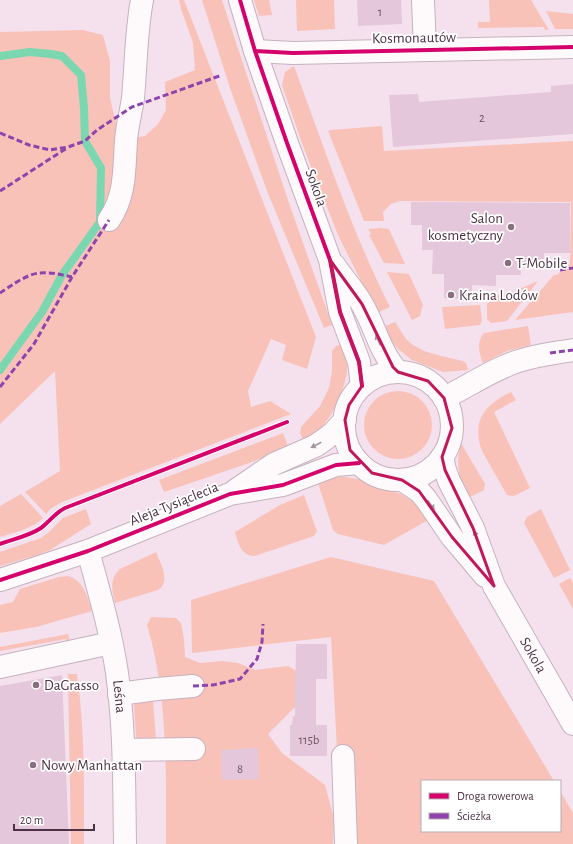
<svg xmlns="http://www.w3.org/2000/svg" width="573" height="844" font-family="'Alegreya Sans',sans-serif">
<rect width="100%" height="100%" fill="#f5e0ed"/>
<path fill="#f8c2b9" d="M 179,0 L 184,0 L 316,337 L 307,369 L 282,360 L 286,345 L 271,339 L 248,391 L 251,407 L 270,401 L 291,414 L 62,502 L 50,509 L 46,514 L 25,492 L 60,471 L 55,371 L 0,424 L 0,32 L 83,30 L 103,35 L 110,61 L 110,98 L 119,136 L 133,138 L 145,136 L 158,124 L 166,110 L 165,82 L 195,70 L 193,43 L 181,9 Z
M 202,0 L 222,0 L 290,206 L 332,325 L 324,328 L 267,191 L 230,88 Z
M 254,0 L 269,0 L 272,15 L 259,16 Z
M 296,0 L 334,0 L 335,29 L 297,31 Z
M 489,0 L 531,0 L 549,30 L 545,30 L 544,27 L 478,28 L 478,22 L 490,22 Z
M 546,11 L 573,14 L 573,29 L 555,29 Z
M 294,66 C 324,147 351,230 390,307 L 377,313 L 338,235 L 303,146 L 282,85 L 285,72 Z
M 382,126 L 384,151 L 573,141 L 573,312 L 515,320 L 554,275 L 557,275 L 570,263 L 571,202 L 400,201 L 391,204 L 383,212 L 384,221 L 364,221 L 328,131 L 331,130 Z
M 381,228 L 389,229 L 405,264 L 384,263 L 369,235 L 371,234 L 368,229 Z
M 387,272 L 409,274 L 423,305 L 420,316 L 412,320 Z
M 538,281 L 507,321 L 491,323 L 487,319 L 487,304 L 498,295 L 510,293 Z
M 480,305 L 482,320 L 480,325 L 445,329 L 442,307 Z
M 395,322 L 406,339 L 413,345 L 424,351 L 441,356 L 463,361 L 466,363 L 468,370 L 443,372 L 412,360 L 397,348 L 387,335 L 383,327 Z
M 528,326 L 531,345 L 507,351 L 483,363 C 479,353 476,342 484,333 Z
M 343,344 C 345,352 348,362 347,371 C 345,388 333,416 321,428 C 316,433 309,437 303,440 L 300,433 L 301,427 L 320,406 L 329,388 L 332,371 L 332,351 L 336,346 Z
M364 425a34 34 0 1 1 68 0a34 34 0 1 1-68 0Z
M 511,392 L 516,400 L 494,412 L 530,488 L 514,496 L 507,495 L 482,451 C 471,421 485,404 511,392 Z
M 283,433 L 288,446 L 255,461 L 164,492 L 159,480 Z
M 461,443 L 485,484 L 484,490 L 468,498 C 459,478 455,465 461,443 Z
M 338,476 L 358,479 L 384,489 L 401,494 L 416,504 L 428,520 L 384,545 L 338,534 L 333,530 L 317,480 Z
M 21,494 L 43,518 C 32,529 15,532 0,537 L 0,506 Z
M 304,495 L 317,531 L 314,536 L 255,556 C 241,556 238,543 235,532 L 280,505 Z
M 86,509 L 91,524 L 50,550 L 37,555 L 0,566 L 0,552 L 41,538 L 48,533 L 63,518 Z
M 541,509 L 570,570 L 554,578 L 524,523 L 527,517 Z
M 156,552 C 161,564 171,582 158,590 L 115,603 C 112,590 109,579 120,569 Z
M 331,557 L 434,581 L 554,781 L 422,781 L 422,831 L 560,831 L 560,791 L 573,813 L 573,844 L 342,844 L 331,637 L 192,653 L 191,600 Z
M 68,576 C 84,581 87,596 92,611 L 36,627 L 0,633 L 0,605 L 13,602 L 20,589 L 59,577 Z
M 570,578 L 573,583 L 573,609 L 559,584 Z
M 151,617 L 176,618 L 181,623 L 184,640 L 185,657 L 200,663 L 222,661 L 238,663 L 255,670 L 288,666 L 310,679 L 306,702 L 293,709 L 268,734 L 282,753 L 325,785 L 334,819 L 333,844 L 166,844 C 166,772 168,695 147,625 Z
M 68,634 L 72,648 L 68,649 L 66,639 L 0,651 L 0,647 Z
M 68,674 L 77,674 C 85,731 84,787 84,844 L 71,844 Z
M 153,700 L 156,740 L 141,740 L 136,737 L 134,705 L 138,701 Z"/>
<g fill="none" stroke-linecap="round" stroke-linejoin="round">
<path stroke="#7ad7af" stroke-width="8" d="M 0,56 L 30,52 L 51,54 L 62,56 L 81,75 L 84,108 L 85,141 L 101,168 L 100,222 L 62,275 L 42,312 L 0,370"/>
</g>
<path fill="#e4c7da" d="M 357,0 L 401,0 L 402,24 L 358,26 Z
M 573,84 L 573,134 L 393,147 L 389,95 L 418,94 L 419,102 L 551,92 L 551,86 Z
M 411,202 L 570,203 L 570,253 L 544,253 L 544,264 L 520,264 L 521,275 L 496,275 L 496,286 L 472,285 L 472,299 L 444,298 L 444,274 L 432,274 L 433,250 L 422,250 L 422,225 L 411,225 Z
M 296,644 L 327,644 L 327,679 L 316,679 L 316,725 L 327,725 L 327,756 L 290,756 L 290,725 L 292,725 L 293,716 L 295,716 Z
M 62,675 L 69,844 L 0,844 L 0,686 Z
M 258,748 L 259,779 L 222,780 L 221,750 Z"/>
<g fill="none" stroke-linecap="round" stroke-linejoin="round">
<g stroke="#c6b2bf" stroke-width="24">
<g id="minor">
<path d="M 240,0 L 255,51 L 287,143 L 330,260 L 340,312 L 359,362 L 362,386"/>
<path d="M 423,0 L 425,50"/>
<path d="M 255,51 L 293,53 L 573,47"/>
<path d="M 109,220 C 126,195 124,169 126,141 C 127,126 131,112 133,98 C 136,65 136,32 142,0"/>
<path d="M 334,265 C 343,278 354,290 362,304 C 375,326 380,353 398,372"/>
<circle cx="398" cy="426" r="54"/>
<path d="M 444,398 C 469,386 496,367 522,360 C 538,355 556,353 573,350"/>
<path id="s1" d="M 442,457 L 445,470 L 449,481 L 473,528 L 494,586 L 573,724"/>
<path d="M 402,480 L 419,491 L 426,499 L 452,537 L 485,576"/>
<path d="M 236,490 L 274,464 L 315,446 L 324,440 L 334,432 L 345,420"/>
<path id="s2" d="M 88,551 C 99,592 111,632 117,673 C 125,730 124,787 125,844"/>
<path d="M 0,580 L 88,551 L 230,494 L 283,485 L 336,465 L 359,463"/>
<path d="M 0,667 L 111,643"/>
<path d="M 119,694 L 157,689 L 193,686"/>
<path d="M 124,750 L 194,749"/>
<path d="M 343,756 L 346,844"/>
</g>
</g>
<use href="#minor" stroke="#fefafc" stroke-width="22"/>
<path stroke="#8e44ad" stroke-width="3" stroke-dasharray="6 3" stroke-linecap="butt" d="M 0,133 L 29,145 L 50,150 L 68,147 L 85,141 L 97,130 L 132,107 L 222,75
M 0,191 L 67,148
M 560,270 L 573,268
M 0,293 C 11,286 26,274 40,273 C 51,272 63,275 72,277
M 550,353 L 573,350
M 0,387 L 34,344 L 72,277 L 109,220
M 193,686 L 213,685 L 240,679 L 257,659 L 262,642 L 263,624"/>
<g stroke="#fff" stroke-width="6">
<path id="cycleway" d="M 240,0 L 255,51 L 287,143 L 330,260 L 340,312 L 359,362 L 362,386
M 255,51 L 293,53 L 573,47
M 0,544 C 13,539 29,536 41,528 C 49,522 55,513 65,508 L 287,422
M 0,580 L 88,551 L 230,494 L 283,485 L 336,465 L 359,463"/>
</g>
<use href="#cycleway" stroke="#d6006c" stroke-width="4"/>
</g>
<defs><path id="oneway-solid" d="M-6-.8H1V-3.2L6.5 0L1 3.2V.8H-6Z"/></defs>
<g fill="#a596a0">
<use href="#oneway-solid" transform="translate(378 340) rotate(-114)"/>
<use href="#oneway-solid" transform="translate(316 445) rotate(152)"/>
<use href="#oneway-solid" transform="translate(431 505) rotate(55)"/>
<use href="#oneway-solid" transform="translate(476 536) rotate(-109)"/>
</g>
<path fill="none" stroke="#c2185b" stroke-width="3" stroke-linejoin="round" d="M 330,260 L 362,304 L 393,367 L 398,372 L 428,381 L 444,398 L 452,428 L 442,457 L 445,470 L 473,528 L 494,586 L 452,537 L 419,491 L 402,480 L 372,473 L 350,450 L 345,420 L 349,405 L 362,386 L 359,362 L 340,312 Z"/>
<g fill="#876f7e" stroke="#fff" stroke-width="1.5">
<circle cx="511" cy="227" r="4"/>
<circle cx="508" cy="263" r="4"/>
<circle cx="451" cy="295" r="4"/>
<circle cx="36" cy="685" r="4"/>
<circle cx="33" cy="765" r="4"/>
</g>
<g text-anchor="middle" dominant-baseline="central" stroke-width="3.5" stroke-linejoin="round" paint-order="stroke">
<g font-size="13" fill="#725769">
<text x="380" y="12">1</text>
<text x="482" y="118">2</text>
<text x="309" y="740">115b</text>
<text x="240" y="769">8</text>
</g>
<g font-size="15" fill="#4c3243" stroke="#fff">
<text transform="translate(414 38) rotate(-1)">Kosmonautów</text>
<text transform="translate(316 188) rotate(70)">Sokola</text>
<text transform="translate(174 504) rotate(-22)">Aleja Tysiąclecia</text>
<text stroke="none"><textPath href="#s1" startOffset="219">Sokola</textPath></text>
<text stroke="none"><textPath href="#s2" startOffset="149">Leśna</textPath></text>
</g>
<g font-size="15" fill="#4c3243" stroke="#fff" text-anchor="start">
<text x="503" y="218" text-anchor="end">Salon<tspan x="503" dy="17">kosmetyczny</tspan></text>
<text x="516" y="263">T-Mobile</text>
<text x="459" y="295">Kraina Lodów</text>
<text x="44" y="685">DaGrasso</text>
<text x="41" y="765">Nowy Manhattan</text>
</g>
</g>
<rect x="421" y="780" width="140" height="52" fill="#ffffff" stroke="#b7adb4"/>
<rect x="429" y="793" width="20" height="6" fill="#d6006c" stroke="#b7adb4"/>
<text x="457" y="800" font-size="12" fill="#4c3243">Droga rowerowa</text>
<rect x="429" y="813" width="20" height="6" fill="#8e44ad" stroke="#b7adb4"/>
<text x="457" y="820" font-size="12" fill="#4c3243">Ścieżka</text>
<path d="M14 824v6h80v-6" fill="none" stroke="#4c3243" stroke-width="2"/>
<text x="20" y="824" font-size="12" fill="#4c3243" stroke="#ffffff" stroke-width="3" paint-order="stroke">20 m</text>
</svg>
